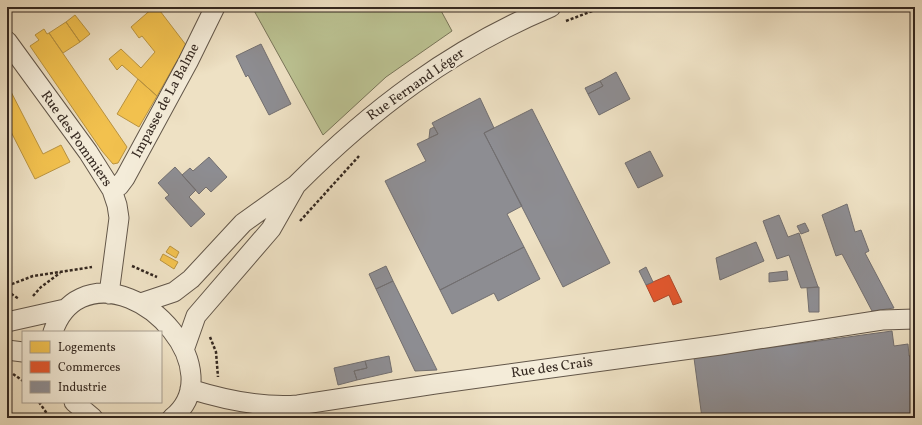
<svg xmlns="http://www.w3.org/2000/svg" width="922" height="425" font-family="Vollkorn,serif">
<rect width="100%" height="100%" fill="#eee1c4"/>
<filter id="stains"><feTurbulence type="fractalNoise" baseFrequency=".005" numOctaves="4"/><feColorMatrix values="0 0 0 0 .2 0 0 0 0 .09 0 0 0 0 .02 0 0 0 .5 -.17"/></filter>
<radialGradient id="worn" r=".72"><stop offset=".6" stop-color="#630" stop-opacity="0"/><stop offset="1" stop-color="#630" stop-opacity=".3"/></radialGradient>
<path fill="#bbc292" stroke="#787559" d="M 252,7 L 439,7 L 452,31 L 386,77 L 323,135 Z"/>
<path fill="#f2c14e" stroke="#b99340" d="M 154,7 L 157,7 L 186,45 L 157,96 L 122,65 L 117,70 L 109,59 L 121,49 L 141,68 L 155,52 L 142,36 L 139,38 L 131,27 Z
M 75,15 L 90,34 L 80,42 L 66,22 Z
M 66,22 L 80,42 L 63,53 L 49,33 Z
M 44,29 L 47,34 L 49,33 L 127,147 L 118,163 L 113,164 L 102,151 L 30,46 L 39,40 L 35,35 Z
M 138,79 L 157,96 L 139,127 L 117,114 Z
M 8,86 L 43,154 L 61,145 L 70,162 L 35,179 L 7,124 Z
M 170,246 L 179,252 L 176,258 L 166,252 Z
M 163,254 L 178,262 L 174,269 L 160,260 Z"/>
<path fill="#e4572e" stroke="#af492a" d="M 669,275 L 682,302 L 673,305 L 669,295 L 654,302 L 646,285 Z"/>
<path fill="#8d8d92" stroke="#726f70" d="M 261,44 L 291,104 L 269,115 L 248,75 L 246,77 L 236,56 Z
M 616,72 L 630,99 L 599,115 L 588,94 L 603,86 L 600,81 Z
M 600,81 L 603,86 L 588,94 L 585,88 Z
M 480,98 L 494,128 L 484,133 L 522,206 L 507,214 L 524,247 L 440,290 L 385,181 L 426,161 L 417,144 L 438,134 L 432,123 Z
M 532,109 L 610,263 L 563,287 L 484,133 Z
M 434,127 L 438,134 L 429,138 L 430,129 Z
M 650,151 L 663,176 L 638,188 L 625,163 Z
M 209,157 L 227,177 L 211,192 L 206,187 L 199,194 L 182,175 L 190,168 L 193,171 Z
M 175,167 L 196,190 L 189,197 L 205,214 L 191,227 L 165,198 L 169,195 L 158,183 Z
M 847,204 L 855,232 L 861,230 L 869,251 L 865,253 L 894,308 L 872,311 L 842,254 L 836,256 L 822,215 Z
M 779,215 L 788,237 L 799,233 L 818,287 L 801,288 L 789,255 L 777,259 L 763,221 Z
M 805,223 L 809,231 L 801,234 L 797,226 Z
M 756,242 L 764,261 L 720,280 L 716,258 Z
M 524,247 L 540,279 L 498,301 L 494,293 L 452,314 L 440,290 Z
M 386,266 L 393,281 L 376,289 L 369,274 Z
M 646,267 L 653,282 L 646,285 L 639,271 Z
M 787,271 L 788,280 L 769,282 L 769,273 Z
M 393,281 L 437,370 L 415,371 L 376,289 Z
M 819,287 L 819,312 L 809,312 L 807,288 Z
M 892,331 L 894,346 L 908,344 L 909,356 L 915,356 L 915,418 L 702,418 L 694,358 Z
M 389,356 L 392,372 L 357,380 L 354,371 L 367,368 L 365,361 Z
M 365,361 L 367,368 L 354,371 L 357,380 L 338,385 L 334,368 Z"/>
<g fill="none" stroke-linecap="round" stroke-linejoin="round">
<g stroke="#625649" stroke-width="21">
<path id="street" d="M 7,41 L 88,152 L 112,190 L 117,205 L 119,218 L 109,294
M 296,185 C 372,109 451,49 551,7
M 112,190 L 119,186 L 125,178 L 188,62 L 215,7
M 141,303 L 174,292 L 191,279 L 243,223 L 296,185 L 271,229 L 196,316 L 184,350
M 7,322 L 65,309
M 53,332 C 58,317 66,305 81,298 C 143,270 230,372 172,418
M 7,350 L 23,352
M 190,389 C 225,400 261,408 298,405 L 435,384 L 720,345 L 882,320 L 915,319
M 74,402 L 93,418"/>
</g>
<path stroke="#342820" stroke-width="2.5" stroke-dasharray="3 2" stroke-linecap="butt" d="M 566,21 L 603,7
M 300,221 L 359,156
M 132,266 L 157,277
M 7,286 L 33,276 L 92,267
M 7,291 L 19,299
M 33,296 L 41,287 L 60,273
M 210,337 L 216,352 L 218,377
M 9,371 L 23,381
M 39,402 L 50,418"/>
<use href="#street" stroke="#f4ecd9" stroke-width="19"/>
</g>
<g text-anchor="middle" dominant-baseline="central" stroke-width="4" stroke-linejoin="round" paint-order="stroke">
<g font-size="14" fill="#342820" stroke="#f4ecd9">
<text transform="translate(416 85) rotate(-35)">Rue Fernand Léger</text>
<text transform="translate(166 101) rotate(-62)">Impasse de La Balme</text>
<text transform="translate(76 139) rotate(55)">Rue des Pommiers</text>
<text transform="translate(552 368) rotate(-8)">Rue des Crais</text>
</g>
</g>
<rect width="922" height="425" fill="none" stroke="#eee1c4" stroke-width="24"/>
<rect x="8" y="8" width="906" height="409" fill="none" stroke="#342820" stroke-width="2"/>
<rect x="12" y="12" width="898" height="401" fill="none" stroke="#342820"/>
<rect x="22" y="331" width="140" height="72" fill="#f4ecd9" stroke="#a79e8f"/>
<rect x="30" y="341" width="20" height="12" fill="#f2c14e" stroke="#a79e8f"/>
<text x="58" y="351" font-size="12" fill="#342820">Logements</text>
<rect x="30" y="361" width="20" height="12" fill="#e4572e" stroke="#a79e8f"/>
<text x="58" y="371" font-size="12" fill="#342820">Commerces</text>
<rect x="30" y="381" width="20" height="12" fill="#8d8d92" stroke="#a79e8f"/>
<text x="58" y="391" font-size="12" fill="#342820">Industrie</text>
<rect width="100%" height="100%" filter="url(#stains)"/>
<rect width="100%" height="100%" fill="url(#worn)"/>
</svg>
